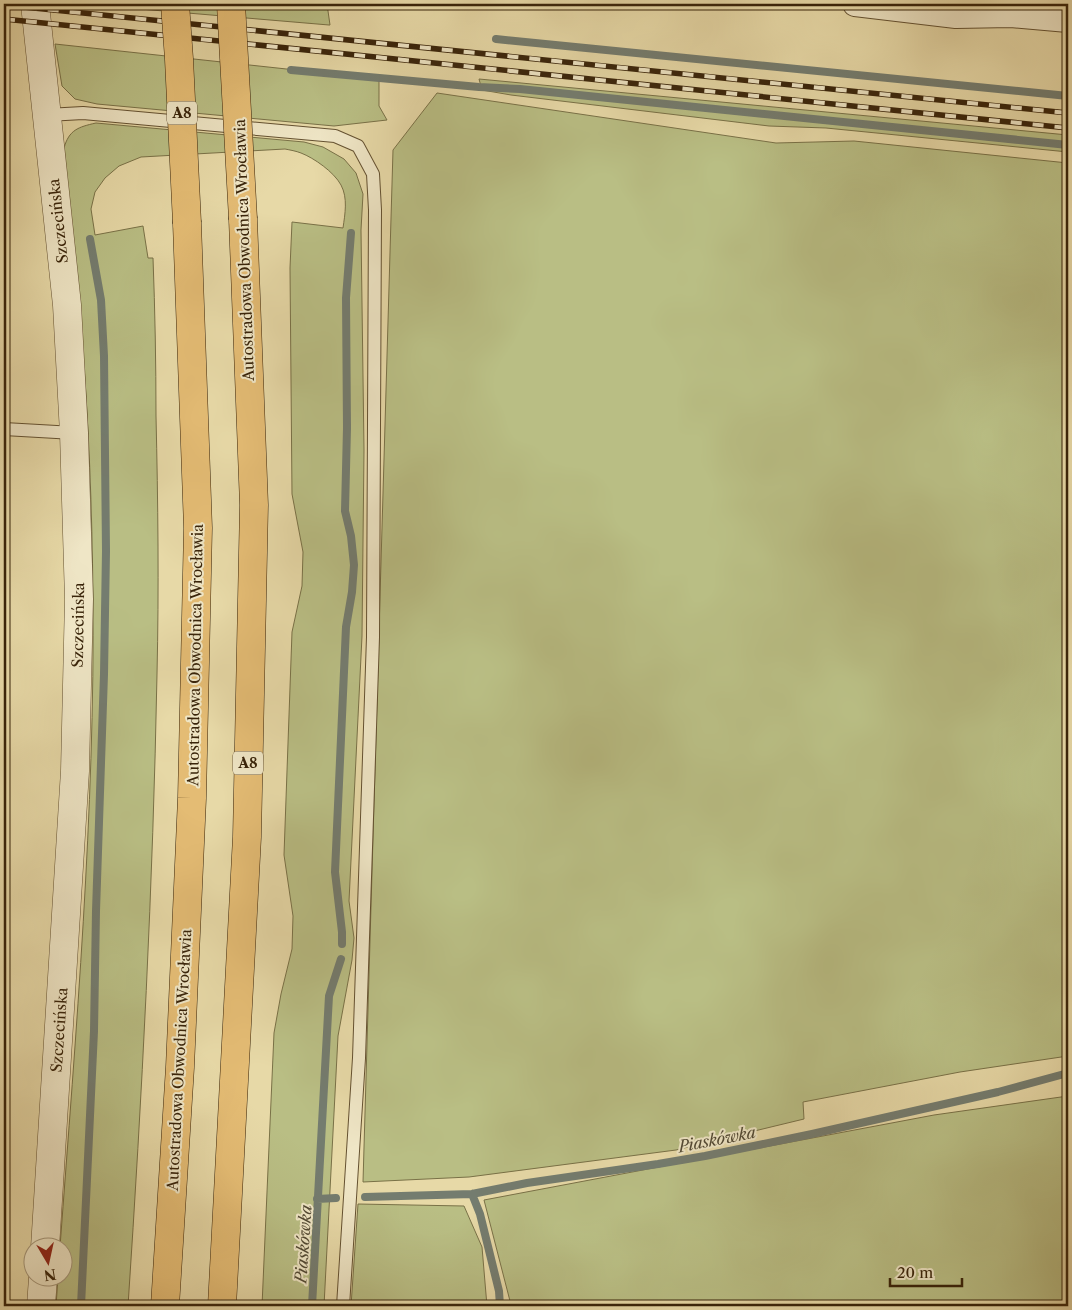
<svg xmlns="http://www.w3.org/2000/svg" width="1072" height="1310" font-family="'Libre Caslon Text',serif">
<rect width="100%" height="100%" fill="#e7d9a7"/>
<filter id="stains"><feTurbulence type="fractalNoise" baseFrequency=".004" numOctaves="4"/><feColorMatrix values="0 0 0 0 .2 0 0 0 0 .09 0 0 0 0 .02 0 0 0 .5 -.17"/></filter>
<radialGradient id="worn" r=".72"><stop offset=".6" stop-color="#630" stop-opacity="0"/><stop offset="1" stop-color="#630" stop-opacity=".3"/></radialGradient>
<path fill="#b9be84" stroke="#797147" d="M 81,4 L 327,4 L 330,25 L 329,25 Z
M 55,44 L 379,79 L 379,106 L 387,120 L 334,126 L 97,104 L 75,99 L 62,86 Z
M 479,79 L 1068,135 L 1068,152 L 826,128 L 769,126 L 511,95 L 482,90 Z
M 437,93 L 776,143 L 854,141 L 1068,163 L 1068,1056 L 960,1072 L 803,1102 L 804,1119 L 676,1150 L 469,1177 L 363,1182 L 393,150 Z
M 96,123 L 304,142 L 323,147 L 344,159 L 356,173 L 363,194 L 361,230 L 364,450 L 362,636 L 349,901 L 354,938 L 352,960 L 338,1036 L 324,1306 L 262,1306 L 274,1033 L 281,994 L 292,949 L 293,916 L 284,855 L 292,632 L 302,586 L 303,552 L 292,494 L 290,268 L 292,222 L 343,228 C 345,214 348,198 341,185 C 334,172 314,158 301,153 C 296,151 290,150 285,149 L 141,157 L 119,166 L 105,178 L 95,192 L 91,209 L 95,235 L 143,226 L 148,258 L 153,258 C 155,311 156,363 156,416 C 158,502 159,588 157,674 C 153,885 142,1096 128,1306 L 56,1306 L 58,1278 L 62,1278 L 62,1248 L 60,1247 C 76,1031 95,813 93,595 C 92,510 89,425 82,341 C 77,277 70,212 64,148 C 69,130 78,127 96,123 Z
M 1068,1096 L 1068,1306 L 510,1306 L 510,1301 L 484,1200 L 934,1115 Z
M 358,1204 L 464,1206 L 482,1247 L 487,1306 L 351,1306 Z"/>
<g fill="none" stroke-linecap="round" stroke-linejoin="round">
<path stroke="#747c6f" stroke-width="8" d="M 496,39 L 1068,96
M 291,70 L 479,87 L 520,89 L 1068,145
M 342,944 L 342,932 L 335,872 L 346,627 L 352,592 L 354,565 L 351,536 L 345,511 L 347,428 L 346,298 L 351,233
M 472,1194 L 480,1214 L 499,1291 L 500,1306
M 365,1197 L 472,1194 L 527,1183 L 658,1164 L 705,1156 L 812,1134 L 998,1092 L 1068,1073
M 317,1199 L 336,1198
M 81,1306 L 94,1031 L 96,911 L 104,674 L 106,551 L 104,356 L 101,300 L 90,239
M 312,1306 L 329,996 L 341,959"/>
<g stroke="#645131" stroke-width="14">
<path id="service" d="M 47,115 L 83,113 L 335,136 L 358,146 L 373,174 L 375,210 L 373,637 L 359,1058 L 343,1306
M 4,429 L 74,433"/>
</g>
<g stroke="#645131" stroke-width="26">
<path id="minor" d="M 855,4 L 956,16 L 1011,15 L 1068,20"/>
</g>
<g stroke="#645131" stroke-width="29">
<path id="tertiary" d="M 35,4 L 67,305 L 74,433 L 79,599 L 75,771 L 45,1248
M 41,1306 L 43,1278"/>
</g>
<g stroke="#39240a" stroke-width="29">
<path id="motorway" d="M 165,1306 L 180,1067 L 192,798 L 198,528 L 187,223
M 222,1306 L 247,837 L 254,505 L 243,219"/>
</g>
<use href="#service" stroke="#efe6c6" stroke-width="12"/>
<use href="#minor" stroke="#efe6c6" stroke-width="24"/>
<use href="#tertiary" stroke="#efe6c6" stroke-width="28"/>
<use href="#motorway" stroke="#e4bc74" stroke-width="28"/>
<g stroke="#39240a" stroke-width="5.5">
<path id="rail" d="M 4,5 L 1068,113
M 4,19 L 1068,128"/>
</g>
<use href="#rail" stroke="#efe6c6" stroke-width="4" stroke-dasharray="11" stroke-linecap="butt"/>
<g stroke="#39240a" stroke-width="29" stroke-linecap="butt">
<path id="motorway-bridge" d="M 175,4 L 179,59 L 187,223
M 231,4 L 243,219"/>
</g>
<use href="#motorway-bridge" stroke="#e4bc74" stroke-width="28"/>
</g>
<g text-anchor="middle" dominant-baseline="central" stroke-width="4" stroke-linejoin="round" paint-order="stroke">
<g fill="#efe6c6" stroke="#705e42" stroke-width="1">
<rect x="167" y="101.5" width="30" height="23" rx="4"/>
<rect x="233" y="751.5" width="30" height="23" rx="4"/>
</g>
<g font-size="14" font-weight="bold" fill="#39240a">
<text x="182" y="113">A8</text>
<text x="248" y="763">A8</text>
</g>
<g font-size="15" fill="#39240a" stroke="#efe6c6">
<text transform="translate(58 221) rotate(-96)">Szczecińska</text>
<text transform="translate(244 250) rotate(-92)">Autostradowa Obwodnica Wrocławia</text>
<text transform="translate(78 625) rotate(-89)">Szczecińska</text>
<text transform="translate(195 655) rotate(-89)">Autostradowa Obwodnica Wrocławia</text>
<text transform="translate(59 1030) rotate(-86)">Szczecińska</text>
<text transform="translate(179 1060) rotate(-87)">Autostradowa Obwodnica Wrocławia</text>
</g>
<g font-size="16" font-style="italic" fill="#524934" stroke="#efe6c6">
<text transform="translate(717 1139) rotate(-11)">Piaskówka</text>
<text transform="translate(303 1244) rotate(-86)">Piaskówka</text>
</g>
</g>
<rect width="1072" height="1310" fill="none" stroke="#e7d9a7" stroke-width="20"/>
<rect x="5" y="5" width="1062" height="1300" fill="none" stroke="#39240a" stroke-width="2.5"/>
<rect x="10" y="10" width="1052" height="1290" fill="none" stroke="#39240a"/>
<g transform="translate(48 1262) rotate(171)"><circle r="24" fill="#efe6c6" stroke="#a6987b"/>
<path d="M0-4L9 19L0 12L-9 19Z" fill="#8f2418"/>
<text y="-8" font-size="14" font-weight="bold" text-anchor="middle" fill="#39240a">N</text>
</g>
<path d="M890 1278v8h72v-8" fill="none" stroke="#39240a" stroke-width="2.5"/>
<text x="897" y="1278" font-size="15" fill="#39240a" stroke="#efe6c6" stroke-width="4" paint-order="stroke">20 m</text>
<rect width="100%" height="100%" filter="url(#stains)"/>
<rect width="100%" height="100%" fill="url(#worn)"/>
</svg>
